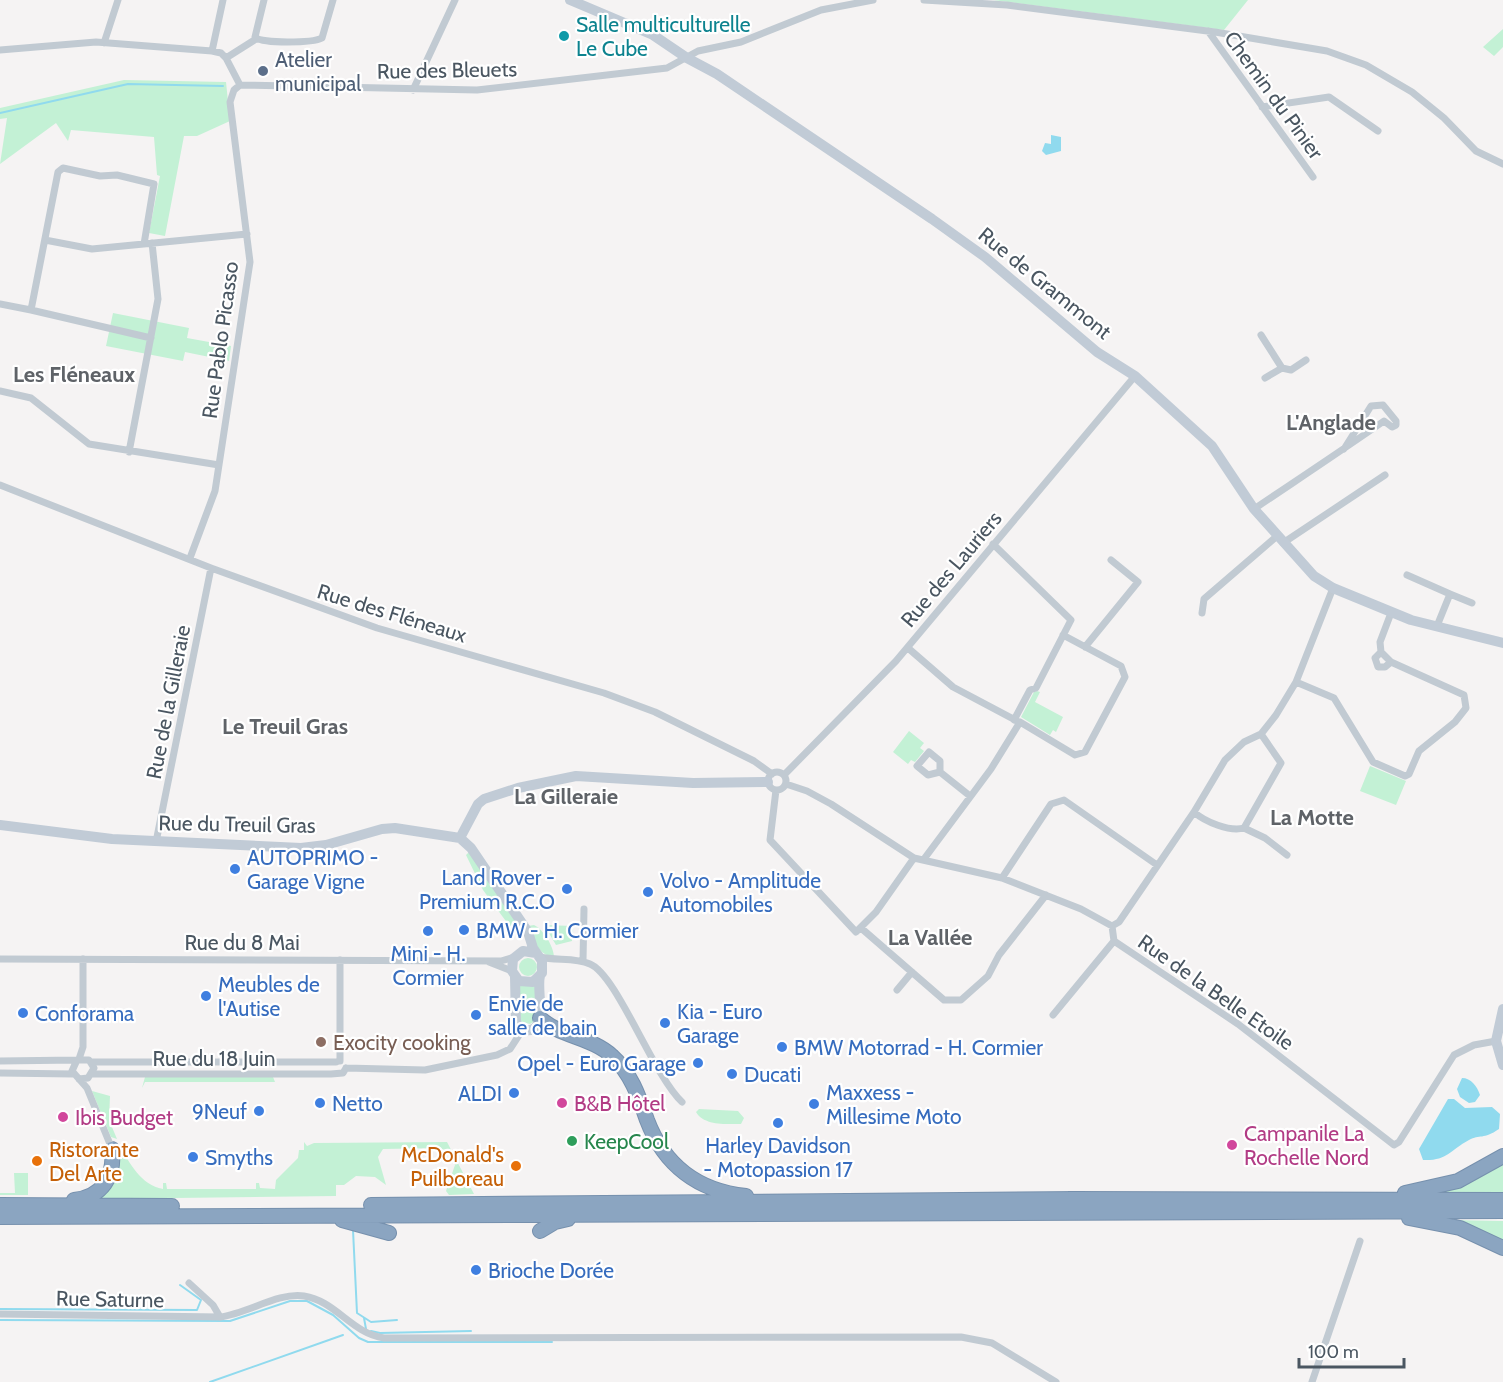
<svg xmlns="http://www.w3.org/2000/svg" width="1503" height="1382" font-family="Cabin,sans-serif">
<rect width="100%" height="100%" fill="#f5f3f3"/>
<path fill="#c3f1d5" d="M 993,0 L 1248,0 L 1224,30 Z
M 1503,29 L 1503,47 L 1494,56 L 1483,47 Z
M 124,80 L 226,82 L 230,121 L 197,136 L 184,136 L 165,236 L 149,233 L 160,176 L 157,175 L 154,137 L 71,130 L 68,141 L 56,123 L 0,164 L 7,118 L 0,119 L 0,108 Z
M 113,313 L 189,328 L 187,338 L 231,346 L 229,361 L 185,352 L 183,361 L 106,346 Z
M 1037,691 L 1040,692 L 1035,702 L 1063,717 L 1056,732 L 1053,730 L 1050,735 L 1021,717 L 1034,692 Z
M 909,731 L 924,743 L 920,748 L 924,751 L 915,762 L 911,760 L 908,764 L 893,752 Z
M 1370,766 L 1406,781 L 1396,805 L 1360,791 Z
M 469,852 L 518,925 L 511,928 L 483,890 L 466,855 Z
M 534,925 C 543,929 554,947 554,957 C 536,954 535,941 528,926 Z
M 544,925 L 573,926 L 572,941 L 556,945 Z
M519 967a9 9 0 1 1 18 0a9 9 0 1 1-18 0Z
M 518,984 L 536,984 L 535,1021 L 530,1024 L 521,1022 Z
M 145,1077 L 273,1077 L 275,1082 L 145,1082 L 142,1088 Z
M 92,1091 L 110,1096 L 109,1120 L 117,1139 L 111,1137 Z
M 699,1109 L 738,1111 L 744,1118 L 741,1124 C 727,1124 704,1126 696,1112 Z
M 304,1142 L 307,1146 L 314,1143 L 447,1142 L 474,1194 L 449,1195 L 446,1191 L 455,1165 L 447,1151 L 440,1148 L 383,1149 L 378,1157 L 386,1185 L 375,1177 L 356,1176 L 344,1185 L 336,1185 L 336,1196 L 92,1199 L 120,1145 C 129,1163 141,1185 163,1189 L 163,1183 L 166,1183 L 167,1189 L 256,1189 L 256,1183 L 259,1183 L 260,1188 L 275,1189 L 276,1180 L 298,1158 L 299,1150 L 304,1150 Z
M 1503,1163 L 1503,1192 L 1430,1194 Z
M 14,1173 L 28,1173 L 28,1195 L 0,1195 L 0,1193 L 15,1193 Z
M 1447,1220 L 1503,1221 L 1503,1243 Z"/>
<path fill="#90daee" d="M 1051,135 L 1061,137 L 1061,151 L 1046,155 L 1042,151 L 1045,143 L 1051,144 Z
M 1462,1078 C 1471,1078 1477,1086 1480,1095 L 1475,1102 L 1469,1103 L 1460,1097 L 1457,1089 Z
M 1448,1099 L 1454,1099 L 1465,1108 L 1492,1107 L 1500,1114 L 1499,1129 C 1483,1140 1480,1134 1469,1140 C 1449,1151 1447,1161 1423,1160 L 1419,1149 Z"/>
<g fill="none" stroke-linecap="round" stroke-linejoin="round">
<path stroke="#90daee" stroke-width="2" d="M 0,113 L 128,84 L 223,86
M 353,1230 L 357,1313 L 371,1322 L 397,1320
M 0,1309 L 197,1310 L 201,1300 L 180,1285
M 364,1318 L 366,1329
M 0,1320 L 230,1321 L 290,1301 L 307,1301 L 333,1315 L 359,1338 L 368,1342 L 552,1342
M 371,1331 L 380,1333 L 471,1331
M 210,1382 L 343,1335"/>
<g stroke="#7690ad" stroke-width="16">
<path id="highway" d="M 540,1018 C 560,1037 592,1037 612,1056 C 631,1073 639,1097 647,1120 C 664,1165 698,1191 746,1196
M 1405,1193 L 1458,1181 L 1503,1156
M 1071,1199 L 1503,1200
M 74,1200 C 102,1197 115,1177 112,1149
M 0,1205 L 172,1206
M 371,1205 L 1080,1199
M 0,1217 L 1503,1211
M 1409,1218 L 1460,1228 L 1503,1248
M 342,1220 L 389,1233
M 540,1231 L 555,1222 L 568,1219"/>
</g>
<path stroke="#c1cad2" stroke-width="7" d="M 264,0 L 255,37 C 261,44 313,43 322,38 L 333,0
M 924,0 L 1007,5 L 1215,32 L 1327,51 L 1366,65 L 1412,92 L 1444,118 L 1476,151 L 1503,164
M 1208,31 L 1313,177
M 104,43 L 118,0
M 0,50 L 96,42 L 212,51 L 221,53 L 226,58 L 256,39
M 212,51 L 223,0
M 226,58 L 240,85
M 240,85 L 477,90 L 667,68 L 698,51 L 741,42 L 821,10 L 873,0
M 413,90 L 455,0
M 1262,107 L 1329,97 L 1378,131
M 45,240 L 92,249 L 247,234
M 0,304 L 31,310 L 58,172 L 63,168 L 100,176 L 117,175 L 154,184 L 144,244
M 31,310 L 151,338
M 1261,335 L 1282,368 L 1291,370 L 1306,360
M 1265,378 L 1282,368
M 0,391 L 31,398 L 89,444 L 219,465
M 129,452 L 158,299 L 152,243
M 0,485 L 211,568 L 377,628 L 604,693 L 655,712 L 754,761 L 772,774
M 1254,509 C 1297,480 1341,451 1384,421 L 1392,427 L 1396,425 L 1396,421 L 1383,405 L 1371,406 L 1344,449
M 1283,543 L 1385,475
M 993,544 L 1071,620 L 1036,688 L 1030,690 L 1014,720
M 190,558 L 215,491 L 250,262 L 230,102 L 234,90 L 240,85
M 1407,575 L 1450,594 L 1437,626
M 1450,594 L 1472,603
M 1202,613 L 1204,599 L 1277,536
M 1085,647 L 1138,582 L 1111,560
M 908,648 L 953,687 L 1017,721
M 1381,652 L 1375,658 L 1378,667 L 1385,667 L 1391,662
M 1296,682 L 1334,698 L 1373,762 L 1405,776 L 1409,774 L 1419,751 L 1455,722 L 1466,708 L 1464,695 L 1391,662 L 1381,652 L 1380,642 L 1391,613
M768 781a9 9 0 1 1 18 0a9 9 0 1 1-18 0Z
M 940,772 L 928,775 L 917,766 L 929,752 L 940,761 L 940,772 L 970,796
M 784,775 L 896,661 L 1135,376
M 786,784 L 807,791 L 831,804 L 914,858 L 1002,878 L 1081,909 L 1112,926
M 776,790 L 770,840 L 856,932 L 876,912 L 914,858
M 1194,812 C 1205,822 1230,832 1244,828 L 1281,763 L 1261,734
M 1244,828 L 1265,838 L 1287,855
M 156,842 L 211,568
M 924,859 L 991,769 L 1020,722 L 1075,755 L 1085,752 L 1125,677 L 1121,666 L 1063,635
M 1002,878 L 1051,804 L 1064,800 L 1157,865
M 1112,926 L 1114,941 L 1238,1024 L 1394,1145 L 1399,1142 L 1454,1055 L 1474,1045 L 1496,1041
M 1112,926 L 1119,922 L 1194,812 L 1225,760 L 1244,742 L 1261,734 L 1276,715 L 1296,682 L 1333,588
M 861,928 L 944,1000 L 961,1000 L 988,976 L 999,955 L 1046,895
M 540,957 C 556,961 575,957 590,964 C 617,975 653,1075 682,1102
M 0,959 L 501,961 L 515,957
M 340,960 L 340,1061
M 583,961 L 584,909
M 489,962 L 512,971
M 897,990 L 912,972
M 1053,1015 L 1114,941
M 79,1059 L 83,1047 L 83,959
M 0,1061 L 77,1060
M 91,1062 L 336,1062
M 346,1068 L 425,1070 L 497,1055 L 510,1049 L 523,1029
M 0,1073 L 73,1074
M 92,1074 L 331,1074 L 343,1073 L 346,1068
M 79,1079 L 88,1078 L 94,1068 L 89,1060 L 77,1060 L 72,1071 L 87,1088 L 112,1149
M 189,1283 L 213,1305 L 220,1317
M 0,1314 L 220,1317 C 247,1314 278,1292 304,1296 C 336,1301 351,1333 384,1338 L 961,1337 L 992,1343 L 1056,1382
M 1312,1382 L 1360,1241"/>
<path stroke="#c1cbd6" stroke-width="10" d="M 570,0 L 653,35 L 687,58 L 717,74 L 932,219 L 985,257 L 1097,352 L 1135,376 L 1212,446 L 1254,509 L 1314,576 L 1333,588 L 1411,620 L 1503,643
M 0,825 L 112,839 L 301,848 L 326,845 L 382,829 L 395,828 L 460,838 L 471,848 L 528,932 L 533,948 L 542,961 L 542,973 L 533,982 L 519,981 L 512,971 L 513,959 L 523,951 L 536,953
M 460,838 L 478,804 L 484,799 L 518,788 L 576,776 L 693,783 L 768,782
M 515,977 L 516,1022 C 518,1026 521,1030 526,1030 C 549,1033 536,989 540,976
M 1503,1009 L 1496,1041 L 1503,1065"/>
<use href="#highway" stroke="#8ba5c1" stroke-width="14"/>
</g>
<circle fill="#0f9aa8" stroke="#fff" stroke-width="2" cx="564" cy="36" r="6"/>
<circle fill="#5c6f8a" stroke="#fff" stroke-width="2" cx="263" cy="71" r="6"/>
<g fill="#3f7fe0" stroke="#fff" stroke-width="2">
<circle cx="235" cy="869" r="6"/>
<circle cx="567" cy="889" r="6"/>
<circle cx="648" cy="892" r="6"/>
<circle cx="464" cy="930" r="6"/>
<circle cx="428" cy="931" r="6"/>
<circle cx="206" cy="996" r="6"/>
<circle cx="23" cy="1013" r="6"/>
<circle cx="476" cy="1015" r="6"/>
<circle cx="665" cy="1023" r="6"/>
<circle cx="782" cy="1047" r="6"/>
<circle cx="698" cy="1063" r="6"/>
<circle cx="732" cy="1074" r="6"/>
<circle cx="514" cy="1093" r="6"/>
<circle cx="320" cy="1103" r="6"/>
<circle cx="814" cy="1104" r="6"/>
<circle cx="259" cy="1111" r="6"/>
<circle cx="778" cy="1123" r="6"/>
<circle cx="193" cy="1157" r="6"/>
<circle cx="476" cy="1270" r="6"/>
</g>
<circle fill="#8d6e63" stroke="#fff" stroke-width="2" cx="321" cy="1042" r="6"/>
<g fill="#d1479c" stroke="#fff" stroke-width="2">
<circle cx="562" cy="1103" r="6"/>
<circle cx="63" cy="1117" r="6"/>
<circle cx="1232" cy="1145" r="6"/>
</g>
<circle fill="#2e9e5b" stroke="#fff" stroke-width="2" cx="572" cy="1141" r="6"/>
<g fill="#e8710a" stroke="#fff" stroke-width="2">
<circle cx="37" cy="1161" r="6"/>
<circle cx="516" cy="1166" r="6"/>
</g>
<g text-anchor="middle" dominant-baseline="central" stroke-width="4.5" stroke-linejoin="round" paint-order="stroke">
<g font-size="21" fill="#0d838f" stroke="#fff" text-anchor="start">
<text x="576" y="24">Salle multiculturelle<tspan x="576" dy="24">Le Cube</tspan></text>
</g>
<g font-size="21" fill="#4e5e75" stroke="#fff" text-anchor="start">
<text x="275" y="59">Atelier<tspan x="275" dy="24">municipal</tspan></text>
</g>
<g font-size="21" fill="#4a5661" stroke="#fff">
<text transform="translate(447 70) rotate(-1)">Rue des Bleuets</text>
<text transform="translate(1274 95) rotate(54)">Chemin du Pinier</text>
<text transform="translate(1045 283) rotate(39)">Rue de Grammont</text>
<text transform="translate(220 340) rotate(-82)">Rue Pablo Picasso</text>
<text transform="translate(951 569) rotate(-50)">Rue des Lauriers</text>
<text transform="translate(392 613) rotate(17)">Rue des Fléneaux</text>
<text transform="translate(168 702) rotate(-79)">Rue de la Gilleraie</text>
<text transform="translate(237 824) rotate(1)">Rue du Treuil Gras</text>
<text x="242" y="942">Rue du 8 Mai</text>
<text transform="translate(1216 992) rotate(35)">Rue de la Belle Etoile</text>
<text x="214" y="1058">Rue du 18 Juin</text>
<text transform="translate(110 1299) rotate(1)">Rue Saturne</text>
</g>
<g font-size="21" fill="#366cbe" stroke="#fff" text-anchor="start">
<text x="247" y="857">AUTOPRIMO -<tspan x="247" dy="24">Garage Vigne</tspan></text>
<text x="555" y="877" text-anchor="end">Land Rover -<tspan x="555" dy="24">Premium R.C.O</tspan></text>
<text x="660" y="880">Volvo - Amplitude<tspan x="660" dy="24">Automobiles</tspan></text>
<text x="476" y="930">BMW - H. Cormier</text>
<text x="428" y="953" text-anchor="middle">Mini - H.<tspan x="428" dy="24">Cormier</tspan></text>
<text x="218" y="984">Meubles de<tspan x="218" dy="24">l'Autise</tspan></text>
<text x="488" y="1003">Envie de<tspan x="488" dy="24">salle de bain</tspan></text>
<text x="677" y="1011">Kia - Euro<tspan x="677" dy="24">Garage</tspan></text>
<text x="35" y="1013">Conforama</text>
<text x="794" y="1047">BMW Motorrad - H. Cormier</text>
<text x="686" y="1063" text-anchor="end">Opel - Euro Garage</text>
<text x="744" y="1074">Ducati</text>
<text x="826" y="1092">Maxxess -<tspan x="826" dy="24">Millesime Moto</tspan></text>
<text x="502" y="1093" text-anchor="end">ALDI</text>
<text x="332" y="1103">Netto</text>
<text x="247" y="1111" text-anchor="end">9Neuf</text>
<text x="778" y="1145" text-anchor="middle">Harley Davidson<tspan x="778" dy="24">- Motopassion 17</tspan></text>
<text x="205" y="1157">Smyths</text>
<text x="488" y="1270">Brioche Dorée</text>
</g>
<g font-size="21" fill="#785e54" stroke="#fff" text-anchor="start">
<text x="333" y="1042">Exocity cooking</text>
</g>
<g font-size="21" fill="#b23c85" stroke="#fff" text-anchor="start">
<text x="574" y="1103">B&amp;B Hôtel</text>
<text x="75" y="1117">Ibis Budget</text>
<text x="1244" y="1133">Campanile La<tspan x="1244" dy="24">Rochelle Nord</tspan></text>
</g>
<g font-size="21" fill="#27864d" stroke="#fff" text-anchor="start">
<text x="584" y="1141">KeepCool</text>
</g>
<g font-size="21" fill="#c56008" stroke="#fff" text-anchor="start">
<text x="49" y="1149">Ristorante<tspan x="49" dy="24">Del Arte</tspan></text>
<text x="504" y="1154" text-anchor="end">McDonald's<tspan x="504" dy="24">Puilboreau</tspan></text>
</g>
<g font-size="22" font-weight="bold" fill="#5f6368" stroke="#fff">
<text x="74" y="374">Les Fléneaux</text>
<text x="1331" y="422">L'Anglade</text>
<text x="285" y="726">Le Treuil Gras</text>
<text x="566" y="796">La Gilleraie</text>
<text x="1312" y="817">La Motte</text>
<text x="930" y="937">La Vallée</text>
</g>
</g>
<path d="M1299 1358v9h105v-9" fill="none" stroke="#4a5661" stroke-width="3"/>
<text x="1308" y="1358" font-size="18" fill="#4a5661" stroke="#ffffff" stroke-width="4.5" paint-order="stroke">100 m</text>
</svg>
